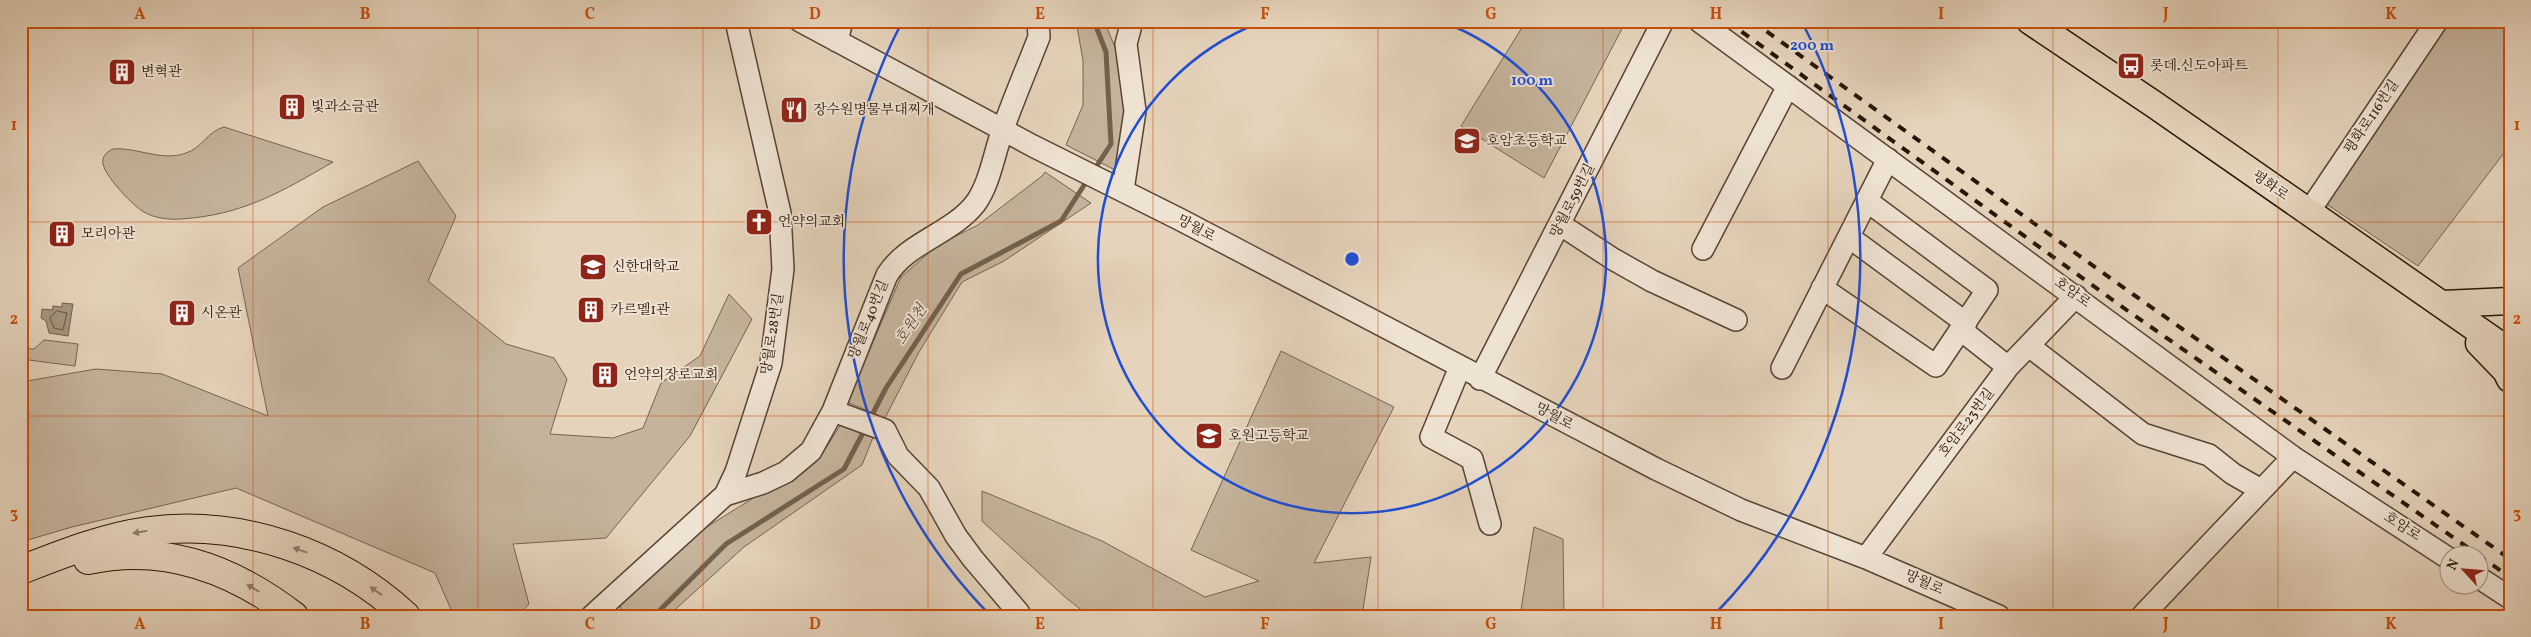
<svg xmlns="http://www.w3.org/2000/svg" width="2531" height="637" font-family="Vollkorn,'Noto Serif KR',serif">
<rect width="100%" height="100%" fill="#e5d3bb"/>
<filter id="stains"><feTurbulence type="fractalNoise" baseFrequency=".004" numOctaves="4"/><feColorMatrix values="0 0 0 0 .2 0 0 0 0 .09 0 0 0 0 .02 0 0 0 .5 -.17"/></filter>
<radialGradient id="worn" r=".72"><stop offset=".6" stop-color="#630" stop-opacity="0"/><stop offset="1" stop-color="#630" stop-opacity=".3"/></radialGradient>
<path fill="#c5b39c" stroke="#766452" d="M 1076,21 L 1104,21 L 1120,59 L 1127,111 L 1117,171 L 1066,145 L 1083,105 L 1083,60 Z
M 1526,21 L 1626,21 L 1544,178 L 1461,126 Z
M 2450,21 L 2510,21 L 2510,145 L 2418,266 L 2325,203 Z
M 224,127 L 333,162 C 281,192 243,215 181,219 C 169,220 154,218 144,212 C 133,206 108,179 104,167 C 100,158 106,152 113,149 C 137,147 162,162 186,153 C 202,148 208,131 224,127 Z
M 418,161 L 456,216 L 428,281 L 506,344 L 554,358 L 567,379 L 550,434 L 613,438 L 643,428 L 661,383 L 700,356 L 729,294 L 752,319 L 690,436 L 606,538 L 513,544 L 529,604 L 518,616 L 454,616 L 435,573 L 236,488 L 72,527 L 21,542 L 21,382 L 96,369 L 162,374 L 268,416 L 238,268 L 323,207 Z
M 1045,172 L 1091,203 L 1004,261 L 962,282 L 919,352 L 885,418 L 847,402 L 901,277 L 938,245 L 978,225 L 1042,176 Z
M 44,340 L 78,344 L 75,366 L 21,359 L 21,348 L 34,349 Z
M 1281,351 L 1394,407 L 1314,563 L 1371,557 L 1362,616 L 1089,616 L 1065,597 L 982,521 L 982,491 L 1102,541 L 1205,597 L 1259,581 L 1191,550 Z
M 841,424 L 874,435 L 862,465 L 744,547 L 668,616 L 622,616 L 620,605 L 697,533 L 821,456 Z
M 1534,527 L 1563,539 L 1564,616 L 1520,616 Z"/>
<path fill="#a4937e" stroke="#72614e" d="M 62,303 L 73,304 L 68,336 L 49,333 L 46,321 L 41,318 L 42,309 L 52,310 L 53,306 L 62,307 Z"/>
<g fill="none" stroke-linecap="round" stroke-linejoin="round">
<path stroke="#665442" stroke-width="1" d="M 57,311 L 67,313 L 63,330 L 54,328 L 50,318 Z"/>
<path stroke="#72614e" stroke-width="5" d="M 1094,170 L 1111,144 L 1106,52 L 1094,21
M 870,419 L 886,388 L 961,274 L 1061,221 L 1088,179
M 654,616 L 726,544 L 844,469 L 865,429"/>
<g stroke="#564534" stroke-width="24">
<path id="minor" d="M 800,21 L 1033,146 L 1181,220 L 1656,469 L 1741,510 L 1866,558 L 1999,616
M 1699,21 L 2293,457 L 2448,558
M 837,41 L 842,21
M 1123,190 L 1135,111 L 1126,44 L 1132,21
M 2308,213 L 2437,21
M 1561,225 L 1613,259 L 1652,281 L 1736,320
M 1849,237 L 1966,323
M 1703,249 L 1788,86
M 1822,288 L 1936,366 L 1987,290 L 1867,201
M 1961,330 L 2008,367
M 2029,346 L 2143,434 L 2209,455 L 2233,474 L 2261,490
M 1460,367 L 1431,437 L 1472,459 L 1490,524
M 1782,368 L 1888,159
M 1480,379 L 1663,21
M 833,411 L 885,430 L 898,456 L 929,488 L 956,536 L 973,559 L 1019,613
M 725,495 L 763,483 L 786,472 L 811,451 L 833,411 L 887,275 C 908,242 951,234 975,204 C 990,184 994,153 1003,129 C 1014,98 1027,68 1039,37 L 1038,21
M 1866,558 L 2008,367 L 2076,296
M 2478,577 L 2510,598
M 592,616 L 725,495 L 736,472 L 771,363 L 783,269 L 780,213 L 736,21
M 2142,616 L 2293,457"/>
</g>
<g stroke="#271607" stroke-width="29">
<path id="major" d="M 2030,21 L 2155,105 L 2510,352
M 2443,304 L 2510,301
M 2479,343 L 2506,371 L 2510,379"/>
</g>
<g stroke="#271607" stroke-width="30">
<path id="highway" d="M 88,560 C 165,543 233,569 294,616
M 21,570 C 62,554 104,537 148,531 C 241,519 337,552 406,616"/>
</g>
<use href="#minor" stroke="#eee2d3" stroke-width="21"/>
<use href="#major" stroke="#e5d3bb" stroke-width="26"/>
<use href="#highway" stroke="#e5d3bb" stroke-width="28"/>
<path stroke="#271607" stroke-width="4" stroke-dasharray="9 9" stroke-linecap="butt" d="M 1727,21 L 2128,311 L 2477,554
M 1752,21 L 2134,295 L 2510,559
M 2478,555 L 2510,577"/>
</g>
<defs><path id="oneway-solid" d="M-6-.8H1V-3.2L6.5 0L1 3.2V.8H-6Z" transform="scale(1.25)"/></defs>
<g fill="#907e6a">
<use href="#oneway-solid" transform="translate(140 532) rotate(170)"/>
<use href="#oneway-solid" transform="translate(300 550) rotate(-160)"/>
<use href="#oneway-solid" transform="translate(253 588) rotate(-149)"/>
<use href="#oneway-solid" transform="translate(376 591) rotate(-145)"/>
</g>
<path fill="none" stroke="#cb4f0b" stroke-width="1" stroke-opacity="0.55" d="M 253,21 L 253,616M 478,21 L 478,616M 703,21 L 703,616M 928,21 L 928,616M 1153,21 L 1153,616M 1378,21 L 1378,616M 1603,21 L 1603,616M 1828,21 L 1828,616M 2053,21 L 2053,616M 2278,21 L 2278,616M 21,222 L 2510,222M 21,416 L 2510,416"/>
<g fill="none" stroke="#1d4ed8" stroke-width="2.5">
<path d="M1443 22A254 254 0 1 1 1261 22"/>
<path d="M990 615A508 508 0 0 1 901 24M1803 24A508 508 0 0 1 1714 615"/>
</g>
<defs>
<g id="bus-square" transform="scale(1.4375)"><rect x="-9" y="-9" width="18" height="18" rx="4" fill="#8f2418" stroke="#eee2d3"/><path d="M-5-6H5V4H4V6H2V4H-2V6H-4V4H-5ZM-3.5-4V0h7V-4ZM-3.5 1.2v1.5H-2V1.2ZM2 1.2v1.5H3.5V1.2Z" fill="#fff"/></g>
<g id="building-square" transform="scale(1.4375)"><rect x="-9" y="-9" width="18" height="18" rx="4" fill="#8f2418" stroke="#eee2d3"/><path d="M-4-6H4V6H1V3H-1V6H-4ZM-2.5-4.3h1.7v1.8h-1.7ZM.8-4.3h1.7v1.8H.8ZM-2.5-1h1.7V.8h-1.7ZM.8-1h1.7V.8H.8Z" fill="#fff"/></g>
<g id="restaurant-square" transform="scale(1.4375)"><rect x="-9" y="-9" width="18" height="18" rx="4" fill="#8f2418" stroke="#eee2d3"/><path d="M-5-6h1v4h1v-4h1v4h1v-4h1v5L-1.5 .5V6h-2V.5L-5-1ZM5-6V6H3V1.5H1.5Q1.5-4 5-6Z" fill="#fff"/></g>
<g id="school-square" transform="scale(1.4375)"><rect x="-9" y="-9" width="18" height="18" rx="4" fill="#8f2418" stroke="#eee2d3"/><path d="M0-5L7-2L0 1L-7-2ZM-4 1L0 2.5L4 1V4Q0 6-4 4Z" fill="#fff"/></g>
<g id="church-square" transform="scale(1.4375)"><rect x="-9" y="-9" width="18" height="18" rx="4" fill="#8f2418" stroke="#eee2d3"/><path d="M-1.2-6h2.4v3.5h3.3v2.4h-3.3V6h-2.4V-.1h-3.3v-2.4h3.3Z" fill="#fff"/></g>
<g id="university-square" transform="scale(1.4375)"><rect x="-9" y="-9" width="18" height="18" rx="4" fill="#8f2418" stroke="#eee2d3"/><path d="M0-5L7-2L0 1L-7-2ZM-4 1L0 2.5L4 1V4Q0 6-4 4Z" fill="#fff"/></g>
</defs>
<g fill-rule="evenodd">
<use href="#bus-square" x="2131" y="66"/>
<use href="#building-square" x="122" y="72"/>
<use href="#building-square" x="292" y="107"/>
<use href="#restaurant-square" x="794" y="110"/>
<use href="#school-square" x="1467" y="141"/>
<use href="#church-square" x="759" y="222"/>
<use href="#building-square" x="62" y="234"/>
<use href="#university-square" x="593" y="267"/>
<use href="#building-square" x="591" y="310"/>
<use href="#building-square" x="182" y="313"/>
<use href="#building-square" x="605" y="375"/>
<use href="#school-square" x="1209" y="436"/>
</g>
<g text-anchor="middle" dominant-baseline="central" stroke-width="4" stroke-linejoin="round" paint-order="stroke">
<g font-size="14" fill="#271607" stroke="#eee2d3" text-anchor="start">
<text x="2150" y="66">롯데.신도아파트</text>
<text x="141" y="72">변혁관</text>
<text x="311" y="107">빛과소금관</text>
<text x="813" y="110">장수원명물부대찌개</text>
<text x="1486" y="141">호암초등학교</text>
<text x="778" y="222">언약의교회</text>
<text x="81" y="234">모리아관</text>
<text x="612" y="267">신한대학교</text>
<text x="610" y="310">카르멜1관</text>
<text x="201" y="313">시온관</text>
<text x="624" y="375">언약의장로교회</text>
<text x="1228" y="436">호원고등학교</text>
</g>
<g font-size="14" fill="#271607" stroke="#eee2d3">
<text transform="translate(2372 117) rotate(-56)">평화로116번길</text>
<text transform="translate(2270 186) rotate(35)">평화로</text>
<text transform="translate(1573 201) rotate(-63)">망월로59번길</text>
<text transform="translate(1196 229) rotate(28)">망월로</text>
<text transform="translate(2072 293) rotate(36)">호암로</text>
<text transform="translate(869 320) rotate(-68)">망월로40번길</text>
<text transform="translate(773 334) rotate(-81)">망월로28번길</text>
<text transform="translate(1554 417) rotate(28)">망월로</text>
<text transform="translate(1967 423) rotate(-53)">호암로23번길</text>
<text transform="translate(2402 527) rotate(33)">호암로</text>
<text transform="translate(1924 583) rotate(24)">망월로</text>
</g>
<g font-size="15" font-style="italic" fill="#594837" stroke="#eee2d3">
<text transform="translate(912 325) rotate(-57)">호원천</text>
</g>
</g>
<circle cx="1352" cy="259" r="8" fill="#1d4ed8" stroke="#eee2d3" stroke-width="2.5"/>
<g font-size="15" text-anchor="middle" font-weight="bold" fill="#1d4ed8" stroke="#eee2d3" stroke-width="4" stroke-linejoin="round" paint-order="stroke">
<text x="1812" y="50">200 m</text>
<text x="1532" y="85">100 m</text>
</g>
<rect width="2531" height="637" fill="none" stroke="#e5d3bb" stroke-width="55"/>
<g transform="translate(2464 570) rotate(296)"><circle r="24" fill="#eee2d3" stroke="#9e9081"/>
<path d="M0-4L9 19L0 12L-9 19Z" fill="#8f2418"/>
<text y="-8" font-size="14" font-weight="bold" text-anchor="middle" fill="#271607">N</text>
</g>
<rect x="28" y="28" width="2476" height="582" fill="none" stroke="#cb4f0b" stroke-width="2"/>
<g font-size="16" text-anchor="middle" font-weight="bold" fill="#cb4f0b">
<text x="140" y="19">A</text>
<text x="365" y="19">B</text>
<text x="590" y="19">C</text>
<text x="815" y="19">D</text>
<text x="1040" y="19">E</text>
<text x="1265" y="19">F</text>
<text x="1491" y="19">G</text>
<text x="1716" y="19">H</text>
<text x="1941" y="19">I</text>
<text x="2166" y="19">J</text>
<text x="2391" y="19">K</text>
<text x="14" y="130">1</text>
<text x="2517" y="130">1</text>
<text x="14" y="324">2</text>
<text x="2517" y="324">2</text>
<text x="14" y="518">3</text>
<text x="2517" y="518">3</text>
<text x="140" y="629">A</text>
<text x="365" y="629">B</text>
<text x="590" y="629">C</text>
<text x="815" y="629">D</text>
<text x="1040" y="629">E</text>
<text x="1265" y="629">F</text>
<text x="1491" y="629">G</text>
<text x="1716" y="629">H</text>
<text x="1941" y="629">I</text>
<text x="2166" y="629">J</text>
<text x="2391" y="629">K</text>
</g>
<rect width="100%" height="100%" filter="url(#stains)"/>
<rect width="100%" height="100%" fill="url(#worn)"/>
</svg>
